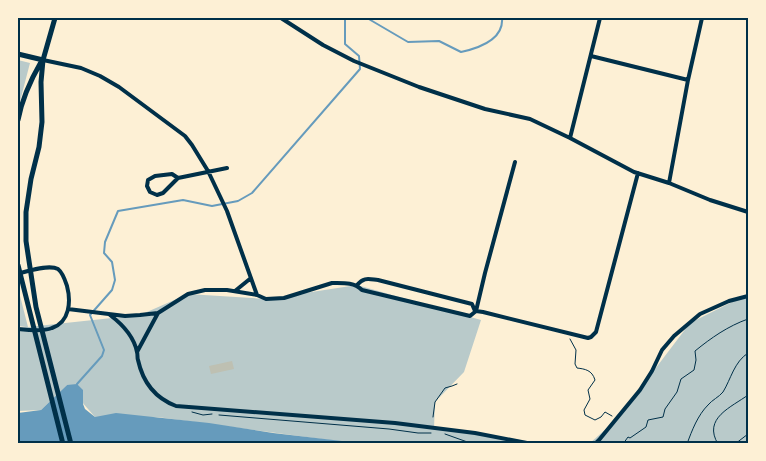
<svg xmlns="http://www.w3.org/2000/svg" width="766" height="461" font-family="'Fira Sans',sans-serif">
<rect width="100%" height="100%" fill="#fdf0d5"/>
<path fill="#b9caca" d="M 18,60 L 30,63 L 18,109 Z
M 357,285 L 481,320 L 464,372 L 435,402 L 434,428 L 541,443 L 359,444 L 157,417 L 95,417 L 67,385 L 41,410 L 18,411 L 18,328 L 26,327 L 18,326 L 18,288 L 28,327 L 140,315 L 188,294 L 266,299 Z
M 748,298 L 748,443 L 589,444 L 617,419 L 690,323 L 738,299 Z"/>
<path fill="#669bbc" d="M 77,384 L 83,390 L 83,404 L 85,409 L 95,417 L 116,413 L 209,423 L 273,433 L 359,443 L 18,443 L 18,413 L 41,410 L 67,385 Z"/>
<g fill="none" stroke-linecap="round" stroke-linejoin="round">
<path stroke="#669bbc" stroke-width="2" d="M 367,18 L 408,42 L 439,41 L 461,52 C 479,48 504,40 502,18
M 77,384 L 102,356 L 104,350 L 90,315 L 112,290 L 115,280 L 112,262 L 104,253 L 105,242 L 118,211 L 183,200 L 212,206 L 238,201 L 252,193 L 360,69 L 359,56 L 345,44 L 345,18"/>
</g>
<path fill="#bec0b2" d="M 232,361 L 234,369 L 211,374 L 209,366 Z"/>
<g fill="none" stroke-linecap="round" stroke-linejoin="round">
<path stroke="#003049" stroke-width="1" d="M 570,339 L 576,350 L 575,364 L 577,368 C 585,369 592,370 595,380 L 588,390 L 590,399 L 584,410 L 585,415 L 595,420 L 601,417 L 605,412 L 612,416
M 192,412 L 203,415 L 212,414
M 219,415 L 389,429 L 418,433 L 431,433
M 433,417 L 435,402 L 445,388 L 452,386 L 457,384
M 445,434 L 473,444
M 623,444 L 628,437 L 630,438 L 646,427 L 648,420 L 663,417 L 665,409 L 677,392 L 681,379 L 694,370 L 696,360 L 695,351 C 711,338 728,326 748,319
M 687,444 C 692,430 698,415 708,405 C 712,400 719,397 723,392 C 731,379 734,362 748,353
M 718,444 C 702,418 732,407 748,395
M 735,444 L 748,434"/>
<path stroke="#003049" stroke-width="4" d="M 281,18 L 323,45 L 354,61 L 419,87 L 485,109 L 530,119 L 570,138 L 634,172 L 669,183 L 710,200 L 748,212
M 591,56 L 688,80
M 43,60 L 81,68 L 100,76 L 119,87 L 185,136 L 192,145 L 208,171 L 227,211 L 257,295
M 570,138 L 600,18
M 178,178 L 172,174 L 155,176 L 148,180 L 147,186 L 150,192 L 157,195 L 163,193 L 178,178 L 227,168
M 669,183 L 688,80 L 702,18
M 357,285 C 364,277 368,279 378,280 L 472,304 L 475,311
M 235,291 L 251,278
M 68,309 L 125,316 L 140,315 L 158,313 L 188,294 L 205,290 L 227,290 L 257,295 L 266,299 L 284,298 L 332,283 C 343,283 354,282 362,290 L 470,316 L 476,311 L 483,312 L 588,338 L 591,337 L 596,332 L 638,173
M 476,311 L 485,273 L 515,162
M 110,315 C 122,324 134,337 137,352 C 138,355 137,358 138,360 C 143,383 155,398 176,406 L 395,423 L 475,433 L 532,444
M 18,329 C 28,330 42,332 52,328 C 70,322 71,301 67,286 C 65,280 63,273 58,269 C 49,264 29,271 20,273
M 137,352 L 158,313
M 595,444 L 599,440 L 640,390 L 652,371 L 662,350 L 674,336 L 700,314 L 729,301 L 748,296"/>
<path stroke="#003049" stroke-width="5" d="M 55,18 L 43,60 L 41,82 L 42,122 L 39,147 L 31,179 L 26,212 L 26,241 L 36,307 L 71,444
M 18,54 L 43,60
M 18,120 C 22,99 30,81 41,62
M 18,265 L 63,444"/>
</g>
<rect width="766" height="461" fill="none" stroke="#fdf0d5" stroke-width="38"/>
<rect x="19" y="19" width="728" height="423" fill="none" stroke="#003049" stroke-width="2"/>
</svg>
